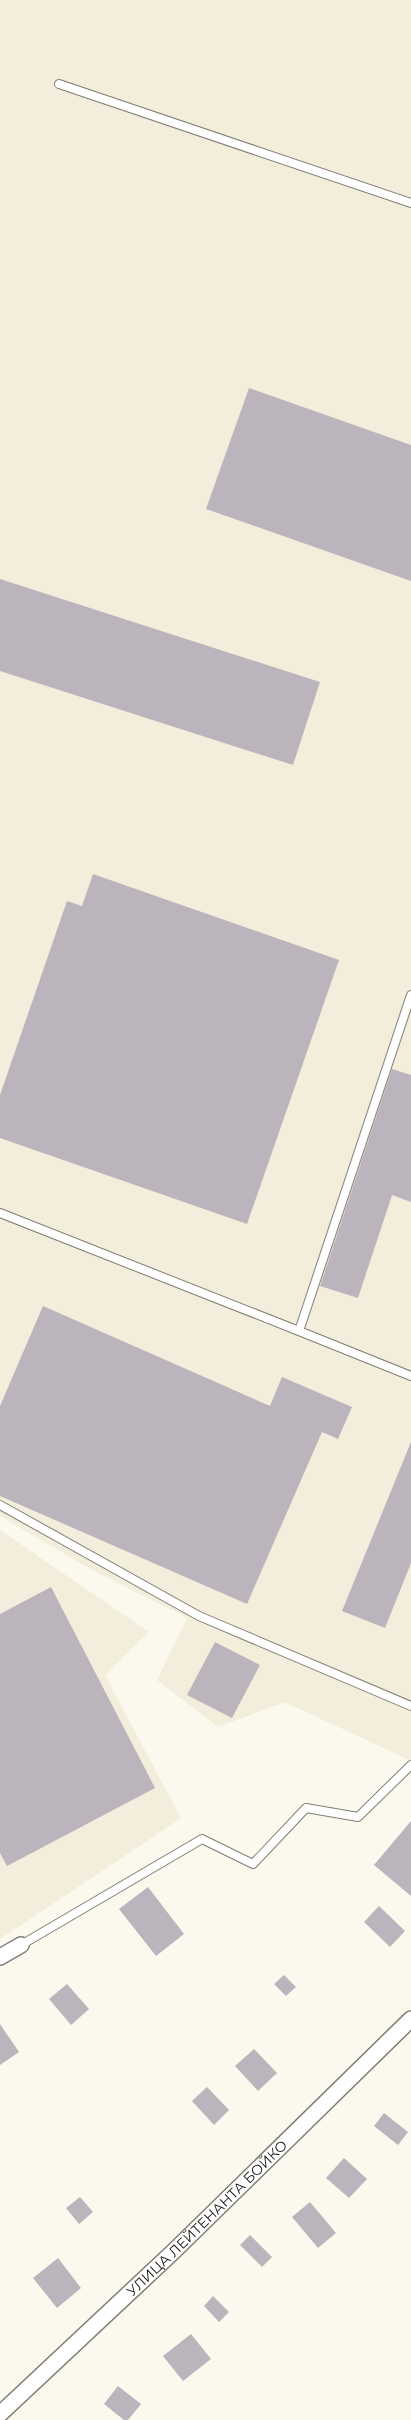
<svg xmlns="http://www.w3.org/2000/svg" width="411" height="2420" font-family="Montserrat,sans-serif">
<rect width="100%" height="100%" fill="#fbf8ed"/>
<path fill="#f3eddb" d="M 0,0 L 411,0 L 411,1761 L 285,1702 L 218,1727 L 157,1680 L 187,1618 L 94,1571 L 0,1516 Z
M 0,1530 L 149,1632 L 105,1675 L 181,1818 L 0,1939 Z"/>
<path fill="#bcb4bc" d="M 249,388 L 411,445 L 411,581 L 206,509 Z
M 0,579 L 320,682 L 293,765 L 0,671 Z
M 93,874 L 339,960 L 247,1224 L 0,1138 L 0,1095 L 67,901 L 82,906 Z
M 392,1069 L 411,1075 L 411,1202 L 392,1195 L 358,1298 L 320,1286 Z
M 43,1306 L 270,1406 L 282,1377 L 352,1407 L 338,1439 L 322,1432 L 247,1604 L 0,1496 L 0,1406 Z
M 411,1442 L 411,1563 L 385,1628 L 342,1611 Z
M 51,1587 L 155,1788 L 7,1866 L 0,1853 L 0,1614 Z
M 215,1642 L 260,1665 L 232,1718 L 187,1695 Z
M 411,1821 L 411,1896 L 374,1865 Z
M 148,1887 L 184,1934 L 156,1956 L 119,1909 Z
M 379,1906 L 405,1931 L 390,1947 L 364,1922 Z
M 284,1975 L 296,1987 L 286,1996 L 274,1984 Z
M 67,1984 L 89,2009 L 71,2025 L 49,1999 Z
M 0,2024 L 19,2052 L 0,2065 Z
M 254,2049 L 277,2073 L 258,2091 L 235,2066 Z
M 207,2087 L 229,2110 L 214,2125 L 192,2101 Z
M 384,2113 L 408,2132 L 398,2145 L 374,2126 Z
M 344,2158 L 367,2179 L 349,2198 L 326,2178 Z
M 80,2197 L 93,2212 L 79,2224 L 66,2208 Z
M 310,2202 L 336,2233 L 318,2248 L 292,2217 Z
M 250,2235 L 272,2257 L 262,2267 L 240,2245 Z
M 58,2258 L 81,2288 L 57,2308 L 33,2278 Z
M 213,2296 L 229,2312 L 219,2322 L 204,2306 Z
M 191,2334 L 211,2359 L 183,2381 L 163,2356 Z
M 118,2386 L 141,2404 L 128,2420 L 124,2420 L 104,2404 Z"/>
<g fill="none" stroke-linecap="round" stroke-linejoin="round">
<g stroke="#817e74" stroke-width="10">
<path id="lane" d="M 59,84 L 411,203
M 411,995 L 299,1331 L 411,1376
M 0,1213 L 299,1331
M 0,1505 L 199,1616 L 411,1706
M 21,1945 L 202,1839 L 253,1864 L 306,1808 L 358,1817 L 411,1765"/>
</g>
<g stroke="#817e74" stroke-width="18">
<g id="street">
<path d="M 0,1957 L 21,1945"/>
<path id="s1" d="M 0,2414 L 174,2251 L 411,2019"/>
</g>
</g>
<use href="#lane" stroke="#fff" stroke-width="8"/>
<use href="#street" stroke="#fff" stroke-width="15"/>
</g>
<g text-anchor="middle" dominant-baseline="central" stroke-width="5" stroke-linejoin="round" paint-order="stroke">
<g font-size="14" fill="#171612" stroke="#fff">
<text stroke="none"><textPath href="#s1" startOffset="285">УЛИЦА ЛЕЙТЕНАНТА БОЙКО</textPath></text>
</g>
</g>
</svg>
